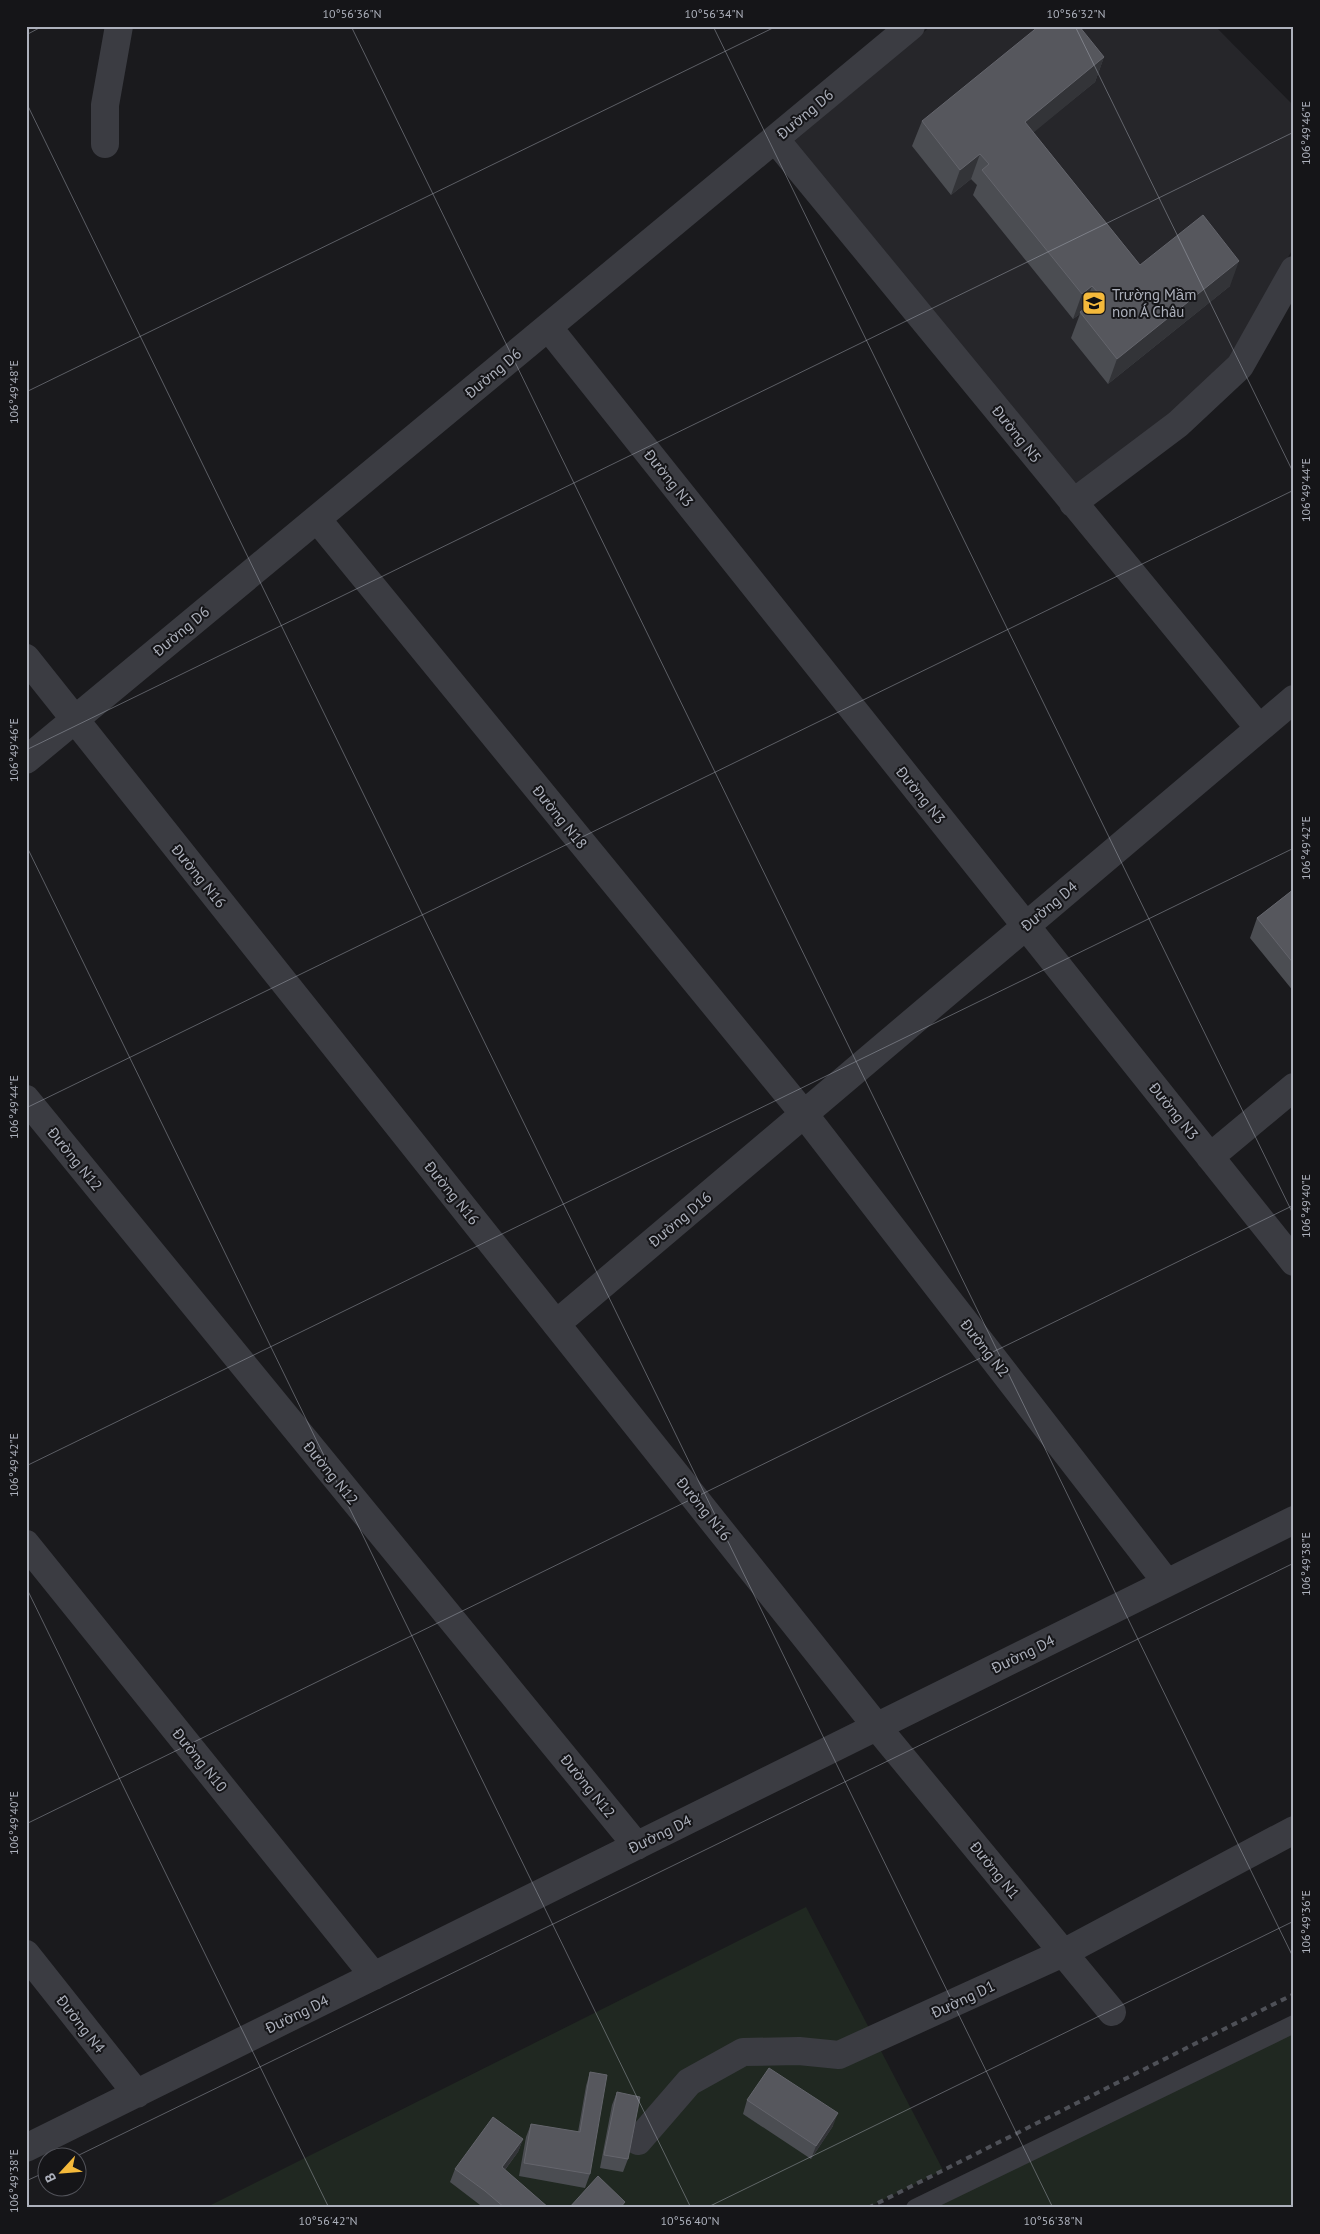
<svg xmlns="http://www.w3.org/2000/svg" width="1320" height="2234" font-family="'PT Sans',sans-serif">
<rect width="100%" height="100%" fill="#1a1a1d"/>
<path fill="#26262a" d="M 931,26 L 1215,26 L 1294,106 L 1294,247 L 1230,360 L 1171,414 L 1075,487 L 793,142 Z"/>
<path fill="#202821" d="M 806,1907 L 943,2170 L 867,2208 L 205,2208 Z
M 1294,2033 L 1294,2208 L 933,2208 Z"/>
<g fill="none" stroke-linecap="round" stroke-linejoin="round">
<path stroke="#3b3c42" stroke-width="18" d="M 915,2208 L 1294,2024"/>
<path stroke="#3b3c42" stroke-width="28" d="M 775,139 L 1259,728
M 105,144 L 105,105 L 119,26
M 548,327 L 1294,1262
M 1073,503 L 1178,424 L 1240,366 L 1294,270
M 317,519 L 804,1114 L 1167,1583
M 26,658 L 877,1727 L 1112,2012
M 26,760 L 911,26
M 26,1099 L 637,1846
M 1210,1157 L 1294,1087
M 556,1324 L 1294,699
M 26,1544 L 374,1976
M 26,1954 L 137,2094
M 638,2141 L 689,2082 L 743,2052 L 799,2051 L 839,2055 L 1063,1953 L 1294,1830
M 26,2148 L 1294,1520"/>
<path stroke="#4e5057" stroke-width="4" stroke-dasharray="6 5" stroke-linecap="butt" d="M 868,2208 L 1294,1994"/>
</g>
<path fill="#4b4d52" d="M 1104,57 L 1095,82 L 1033,132 L 1140,265 L 1230,286 L 1108,384 L 1071,338 L 1080,314 L 1073,319 L 973,195 L 977,185 L 971,179 L 951,195 L 912,146 L 922,121 Z
M 1294,889 L 1294,992 L 1250,938 L 1257,918 Z
M 590,2072 L 590,2174 L 585,2188 L 519,2176 L 526,2137 L 531,2124 L 578,2132 L 586,2086 Z
M 617,2092 L 628,2159 L 623,2172 L 600,2168 L 612,2105 Z
M 747,2100 L 833,2126 L 811,2159 L 743,2114 Z
M 523,2139 L 518,2152 L 505,2170 L 549,2208 L 484,2208 L 450,2182 L 455,2169 Z"/>
<path fill="#333438" d="M 1104,57 L 1095,82 L 1016,147 L 1025,122 Z
M 980,154 L 971,179 L 951,195 L 960,170 Z
M 1239,261 L 1230,286 L 1108,384 L 1117,359 Z
M 1092,286 L 1083,311 L 1080,312 L 1080,314 L 1073,319 L 1082,294 Z
M 838,2113 L 833,2126 L 811,2159 L 816,2146 Z
M 523,2139 L 518,2152 L 497,2180 L 502,2167 Z"/>
<path fill="#56575d" stroke="#64656c" d="M 1039,26 L 1079,26 L 1104,57 L 1025,122 L 1140,265 L 1203,215 L 1239,261 L 1117,359 L 1080,312 L 1101,296 L 1092,286 L 1082,294 L 982,170 L 989,164 L 980,154 L 960,170 L 922,121 Z
M 1294,889 L 1294,964 L 1257,918 Z
M 769,2068 L 838,2113 L 816,2146 L 747,2100 Z
M 590,2072 L 607,2075 L 590,2174 L 524,2163 L 531,2124 L 580,2132 Z
M 617,2092 L 640,2097 L 628,2159 L 604,2155 Z
M 493,2117 L 523,2139 L 502,2167 L 549,2208 L 505,2208 L 485,2191 L 455,2169 Z
M 598,2176 L 625,2202 L 620,2208 L 569,2208 Z"/>
<path fill="none" stroke="#adb1bc" stroke-width="1" stroke-opacity="0.45" d="M 351,26 L 1294,1959M 713,26 L 1294,1216M 1075,26 L 1294,474M 26,35 L 43,26M 26,102 L 1053,2208M 26,392 L 777,26M 26,750 L 1294,132M 26,845 L 691,2208M 26,1108 L 1294,490M 26,1466 L 1294,848M 26,1587 L 329,2208M 26,1824 L 1294,1205M 77,2156 L 1294,1563M 26,2181 L 48,2171M 706,2208 L 1294,1921"/>
<defs>
<g id="school-square" transform="scale(1.25)"><rect x="-9" y="-9" width="18" height="18" rx="4" fill="#f4b93b" stroke="#151518"/><path d="M0-5L7-2L0 1L-7-2ZM-4 1L0 2.5L4 1V4Q0 6-4 4Z" fill="#111"/></g>
</defs>
<g fill-rule="evenodd">
<use href="#school-square" x="1094" y="303"/>
</g>
<g text-anchor="middle" dominant-baseline="central" stroke-width="4" stroke-linejoin="round" paint-order="stroke">
<g font-size="15" fill="#adb1bc" stroke="#151518">
<text transform="translate(805 114) rotate(-40)">Đường D6</text>
<text transform="translate(493 373) rotate(-40)">Đường D6</text>
<text transform="translate(1017 434) rotate(51)">Đường N5</text>
<text transform="translate(669 478) rotate(51)">Đường N3</text>
<text transform="translate(181 631) rotate(-40)">Đường D6</text>
<text transform="translate(921 795) rotate(51)">Đường N3</text>
<text transform="translate(560 817) rotate(51)">Đường N18</text>
<text transform="translate(199 876) rotate(51)">Đường N16</text>
<text transform="translate(1049 906) rotate(-40)">Đường D4</text>
<text transform="translate(1174 1111) rotate(51)">Đường N3</text>
<text transform="translate(75 1159) rotate(51)">Đường N12</text>
<text transform="translate(452 1193) rotate(51)">Đường N16</text>
<text transform="translate(680 1219) rotate(-40)">Đường D16</text>
<text transform="translate(985 1348) rotate(52)">Đường N2</text>
<text transform="translate(331 1473) rotate(51)">Đường N12</text>
<text transform="translate(704 1509) rotate(51)">Đường N16</text>
<text transform="translate(1023 1654) rotate(-26)">Đường D4</text>
<text transform="translate(200 1760) rotate(51)">Đường N10</text>
<text transform="translate(588 1786) rotate(51)">Đường N12</text>
<text transform="translate(660 1834) rotate(-26)">Đường D4</text>
<text transform="translate(995 1870) rotate(51)">Đường N1</text>
<text transform="translate(963 1999) rotate(-25)">Đường D1</text>
<text transform="translate(297 2014) rotate(-26)">Đường D4</text>
<text transform="translate(81 2024) rotate(52)">Đường N4</text>
</g>
<g font-size="15" fill="#adb1bc" stroke="#151518" text-anchor="start">
<text x="1112" y="294">Trường Mầm<tspan x="1112" dy="17">non Á Châu</tspan></text>
</g>
</g>
<rect width="1320" height="2234" fill="none" stroke="#151518" stroke-width="55"/>
<g transform="translate(62 2172) rotate(244)"><circle r="24" fill="#151518" stroke="#52535a"/>
<path d="M0-4L9 19L0 12L-9 19Z" fill="#f4b93b"/>
<text y="-8" font-size="14" font-weight="bold" text-anchor="middle" fill="#adb1bc">B</text>
</g>
<rect x="28" y="28" width="1264" height="2178" fill="none" stroke="#adb1bc" stroke-width="2"/>
<g font-size="12" text-anchor="middle" fill="#adb1bc">
<text x="352" y="18">10°56'36"N</text>
<text x="714" y="18">10°56'34"N</text>
<text x="1076" y="18">10°56'32"N</text>
<text transform="translate(1306 133) rotate(-90)" y="4">106°49'46"E</text>
<text transform="translate(14 392) rotate(-90)" y="4">106°49'48"E</text>
<text transform="translate(1306 490) rotate(-90)" y="4">106°49'44"E</text>
<text transform="translate(14 750) rotate(-90)" y="4">106°49'46"E</text>
<text transform="translate(1306 848) rotate(-90)" y="4">106°49'42"E</text>
<text transform="translate(14 1107) rotate(-90)" y="4">106°49'44"E</text>
<text transform="translate(1306 1206) rotate(-90)" y="4">106°49'40"E</text>
<text transform="translate(14 1465) rotate(-90)" y="4">106°49'42"E</text>
<text transform="translate(1306 1564) rotate(-90)" y="4">106°49'38"E</text>
<text transform="translate(14 1823) rotate(-90)" y="4">106°49'40"E</text>
<text transform="translate(1306 1922) rotate(-90)" y="4">106°49'36"E</text>
<text transform="translate(14 2181) rotate(-90)" y="4">106°49'38"E</text>
<text x="328" y="2225">10°56'42"N</text>
<text x="690" y="2225">10°56'40"N</text>
<text x="1053" y="2225">10°56'38"N</text>
</g>
</svg>
